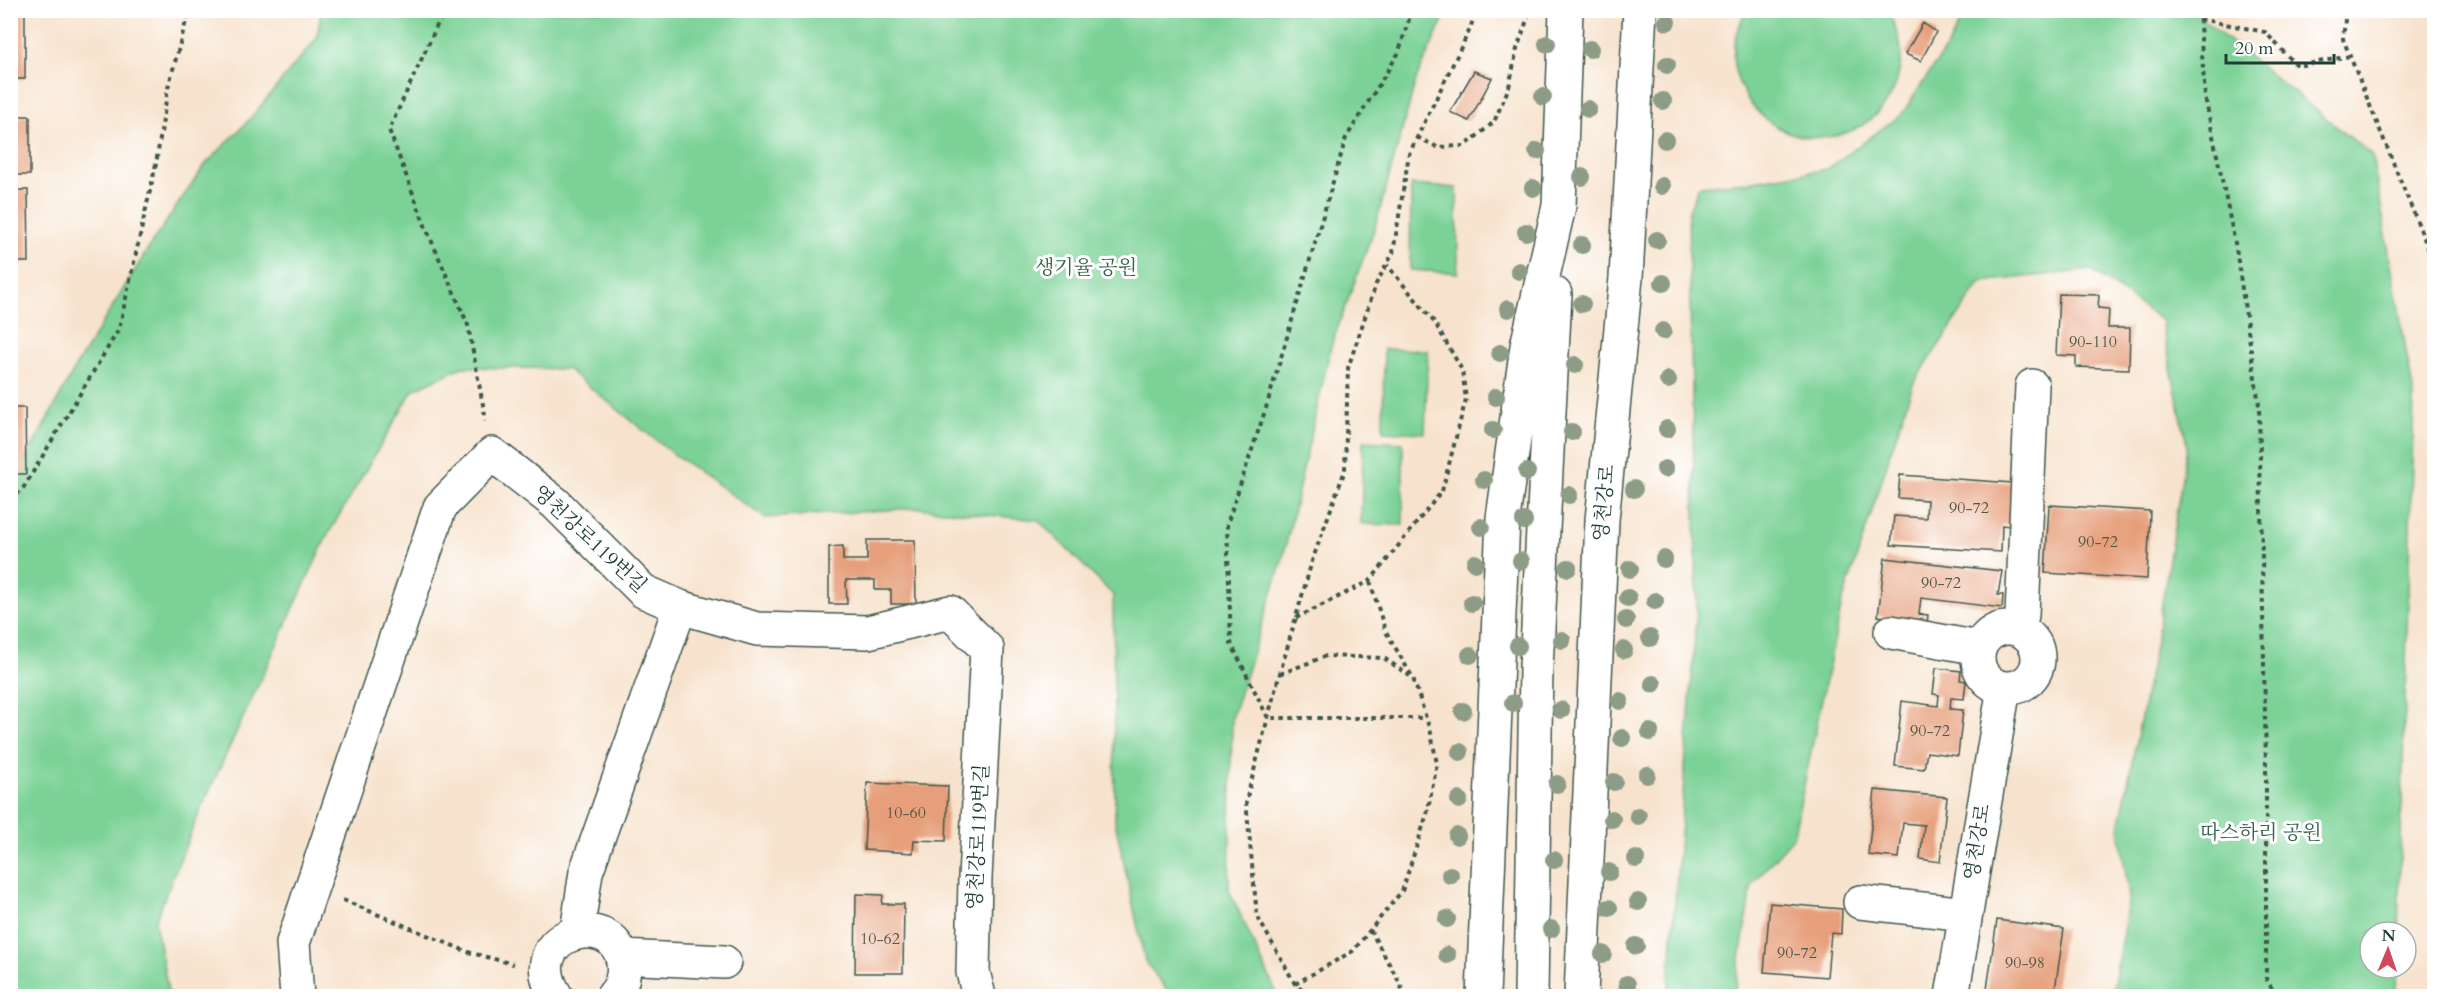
<svg xmlns="http://www.w3.org/2000/svg" width="2445" height="1007" font-family="Cardo,'Noto Serif KR',serif">
<rect width="100%" height="100%" fill="#fff"/>
<filter id="ink" filterUnits="userSpaceOnUse"><feTurbulence type="fractalNoise" baseFrequency=".0167" numOctaves="2"/><feDisplacementMap in="SourceGraphic" scale="12" xChannelSelector="R" yChannelSelector="G"/><feConvolveMatrix kernelMatrix="1 2 1 2 8 2 1 2 1" color-interpolation-filters="sRGB"/></filter>
<filter id="wash" filterUnits="userSpaceOnUse"><feTurbulence type="fractalNoise" baseFrequency=".008" numOctaves="4" result="noise"/><feDisplacementMap in="SourceGraphic" scale="24" xChannelSelector="R" yChannelSelector="G"/><feGaussianBlur stdDeviation="1.35" result="paint"/><feColorMatrix in="noise" values="0 0 0 0 0 0 0 0 0 0 0 0 0 0 0 0 0 1.4 0 .05"/><feComposite in="paint" operator="in"/></filter>
<g filter="url(#wash)">
<rect width="100%" height="100%" fill="#f7e3cd"/>
<path fill="#7bd296" stroke="#4d8865" stroke-width="1.5" d="M 1747,10 L 1888,11 C 1894,24 1901,38 1901,54 C 1899,149 1773,170 1738,80 C 1729,58 1734,30 1747,10 Z
M 321,11 L 1447,11 L 1416,80 L 1375,227 L 1331,346 L 1283,558 L 1232,718 L 1229,890 L 1277,994 L 1280,996 L 1171,996 L 1145,961 L 1115,822 L 1113,595 L 1038,520 L 918,508 L 765,518 L 668,450 L 567,369 L 462,367 L 413,390 L 327,536 L 199,813 L 155,921 L 169,996 L 11,996 L 11,487 L 77,364 L 151,244 L 204,166 L 248,121 L 317,38 Z
M 1965,11 L 2192,11 L 2372,155 L 2414,396 L 2398,932 L 2370,932 L 2370,968 L 2397,968 L 2396,996 L 2112,996 L 2129,896 L 2119,828 L 2157,636 L 2187,445 L 2161,320 L 2091,270 L 1981,282 L 1913,384 L 1842,603 L 1793,838 L 1752,884 L 1734,996 L 1668,996 L 1697,607 L 1688,214 L 1699,186 L 1747,182 L 1827,169 L 1902,114 L 1950,42 Z
M 1411,185 L 1457,188 L 1458,273 L 1410,270 Z
M 1384,349 L 1428,350 L 1425,433 L 1383,431 Z
M 1363,441 L 1403,443 L 1403,525 L 1361,524 Z"/>
<g id="blocks">
<path fill="#e69f7a" d="M 10,10 L 25,10 L 25,79 L 10,79 Z
M 1923,23 L 1936,32 L 1921,61 L 1905,54 Z
M 1474,71 L 1492,78 L 1469,121 L 1450,112 Z
M 10,116 L 30,116 L 30,175 L 16,175 L 16,190 L 28,190 L 29,262 L 10,262 Z
M 2059,294 L 2099,295 L 2098,308 L 2109,309 L 2108,328 L 2130,328 L 2129,369 L 2076,367 L 2076,356 L 2056,355 Z
M 10,408 L 25,408 L 26,474 L 10,474 Z
M 1900,475 L 2013,483 L 2010,526 L 2002,525 L 2001,552 L 1891,545 L 1894,516 L 1926,518 L 1927,500 L 1898,498 Z
M 2049,505 L 2150,511 L 2147,579 L 2045,573 Z
M 867,540 L 915,540 L 916,604 L 891,604 L 891,590 L 875,590 L 875,580 L 846,580 L 847,604 L 829,604 L 829,547 L 843,546 L 843,560 L 867,560 Z
M 1885,558 L 2002,571 L 1998,595 L 2003,595 L 2002,608 L 1921,598 L 1919,614 L 1928,615 L 1927,623 L 1878,616 Z
M 1936,668 L 1961,671 L 1960,680 L 1966,681 L 1964,699 L 1951,698 L 1950,709 L 1963,710 L 1958,756 L 1927,752 L 1924,769 L 1895,766 L 1902,701 L 1938,706 L 1939,695 L 1933,694 Z
M 867,783 L 948,786 L 946,841 L 914,840 L 913,853 L 864,850 Z
M 1875,790 L 1947,797 L 1940,862 L 1920,859 L 1924,825 L 1903,823 L 1899,858 L 1868,855 Z
M 856,894 L 883,895 L 882,904 L 904,904 L 903,973 L 855,973 Z
M 1770,903 L 1842,909 L 1841,934 L 1831,933 L 1827,977 L 1764,972 Z
M 1997,920 L 2064,929 L 2054,996 L 1986,996 Z
M 841,993 L 864,995 L 864,996 L 841,996 Z"/>
</g>
</g>
<g filter="url(#ink)">
<use href="#blocks" fill-opacity="0" stroke="#3f564b" stroke-width="1.5"/>
<g fill="none" stroke-linecap="round" stroke-linejoin="round">
<g stroke="#3f564b" stroke-width="36">
<path id="street" d="M1978 658a30 30 0 1 1 60 0a30 30 0 1 1-60 0Z
M 2018,629 L 2022,615 L 2032,386
M 1891,632 L 1979,648
M 1860,902 L 1966,914
M 577,932 L 586,872 L 680,607
M 622,957 L 724,962
M 297,996 L 293,943 L 440,507 L 492,454 L 555,503 L 643,591 L 680,607 L 757,629 L 868,632 L 950,612 L 987,649 L 975,878 L 973,972 L 979,996
M 556,996 C 516,934 614,906 623,962 C 625,975 622,986 613,996
M 1952,996 L 2004,688"/>
</g>
<g stroke="#3f564b" stroke-width="36">
<path id="secondary" d="M 1483,996 L 1503,518 L 1527,346 L 1559,206 L 1566,10
M 1531,996 L 1536,668 L 1555,294
M 1581,996 L 1602,520 L 1626,278 L 1640,10"/>
</g>
<path stroke="#3f564b" stroke-width="4" stroke-dasharray="4.5 4.5" stroke-linecap="butt" d="M 448,10 L 439,21 L 389,130 L 426,228 L 468,325 L 486,421
M 1412,10 L 1398,54 L 1346,138 L 1266,408 L 1227,524 L 1231,643 L 1268,718 L 1426,718
M 2199,10 L 2205,97 L 2236,248 L 2259,405 L 2266,766 L 2266,978 L 2276,996
M 2346,10 L 2343,39 L 2434,263
M 2200,19 L 2265,32 L 2297,66 L 2350,56
M 1417,137 L 1437,147 L 1465,146 L 1494,122 L 1509,87 L 1517,49 L 1528,17
M 10,501 L 24,487 L 119,329 L 156,164 L 168,88 L 189,10
M 1296,618 L 1370,581 L 1442,491 L 1466,399 L 1462,370 L 1435,323 L 1387,265
M 1280,674 L 1326,656 L 1384,658 L 1410,676
M 343,900 L 468,952 L 513,964
M 1370,930 L 1400,983 L 1404,996
M 1295,984 L 1353,951 L 1402,891 L 1427,814 L 1437,764 L 1431,733 L 1413,678 L 1385,630 L 1370,581
M 1309,996 L 1295,984 L 1257,916 L 1246,801 L 1276,687 L 1312,561 L 1345,470 L 1348,368 L 1376,284 L 1393,253 L 1409,154 L 1470,29 L 1476,10"/>
<use href="#street" stroke="#fff" stroke-width="33"/>
<use href="#secondary" stroke="#fff" stroke-width="33"/>
</g>
<g fill="#8d9c86">
<circle cx="1667" cy="22" r="9"/>
<circle cx="1547" cy="44" r="9"/>
<circle cx="1590" cy="49" r="9"/>
<circle cx="1667" cy="65" r="9"/>
<circle cx="1543" cy="97" r="9"/>
<circle cx="1663" cy="101" r="9"/>
<circle cx="1588" cy="109" r="9"/>
<circle cx="1665" cy="140" r="9"/>
<circle cx="1537" cy="151" r="9"/>
<circle cx="1582" cy="177" r="9"/>
<circle cx="1662" cy="186" r="9"/>
<circle cx="1533" cy="188" r="9"/>
<circle cx="1526" cy="232" r="9"/>
<circle cx="1657" cy="240" r="9"/>
<circle cx="1582" cy="245" r="9"/>
<circle cx="1519" cy="271" r="9"/>
<circle cx="1663" cy="283" r="9"/>
<circle cx="1582" cy="304" r="9"/>
<circle cx="1508" cy="309" r="9"/>
<circle cx="1663" cy="331" r="9"/>
<circle cx="1500" cy="353" r="9"/>
<circle cx="1575" cy="365" r="9"/>
<circle cx="1668" cy="380" r="9"/>
<circle cx="1496" cy="397" r="9"/>
<circle cx="1667" cy="429" r="9"/>
<circle cx="1493" cy="430" r="9"/>
<circle cx="1572" cy="432" r="9"/>
<circle cx="1665" cy="469" r="9"/>
<circle cx="1527" cy="472" r="9"/>
<circle cx="1484" cy="480" r="9"/>
<circle cx="1634" cy="489" r="9"/>
<circle cx="1569" cy="495" r="9"/>
<circle cx="1524" cy="521" r="9"/>
<circle cx="1481" cy="527" r="9"/>
<circle cx="1664" cy="559" r="9"/>
<circle cx="1521" cy="561" r="9"/>
<circle cx="1475" cy="563" r="9"/>
<circle cx="1568" cy="568" r="9"/>
<circle cx="1630" cy="569" r="9"/>
<circle cx="1628" cy="598" r="9"/>
<circle cx="1655" cy="601" r="9"/>
<circle cx="1472" cy="603" r="9"/>
<circle cx="1626" cy="620" r="9"/>
<circle cx="1650" cy="638" r="9"/>
<circle cx="1562" cy="640" r="9"/>
<circle cx="1518" cy="646" r="9"/>
<circle cx="1624" cy="650" r="9"/>
<circle cx="1470" cy="655" r="9"/>
<circle cx="1653" cy="684" r="9"/>
<circle cx="1620" cy="701" r="9"/>
<circle cx="1513" cy="703" r="9"/>
<circle cx="1561" cy="710" r="9"/>
<circle cx="1463" cy="711" r="9"/>
<circle cx="1650" cy="732" r="9"/>
<circle cx="1622" cy="738" r="9"/>
<circle cx="1460" cy="752" r="9"/>
<circle cx="1647" cy="775" r="9"/>
<circle cx="1614" cy="782" r="9"/>
<circle cx="1557" cy="784" r="9"/>
<circle cx="1459" cy="800" r="9"/>
<circle cx="1638" cy="816" r="9"/>
<circle cx="1612" cy="819" r="9"/>
<circle cx="1457" cy="836" r="9"/>
<circle cx="1636" cy="859" r="9"/>
<circle cx="1554" cy="860" r="9"/>
<circle cx="1609" cy="872" r="9"/>
<circle cx="1450" cy="875" r="9"/>
<circle cx="1638" cy="902" r="9"/>
<circle cx="1609" cy="908" r="9"/>
<circle cx="1447" cy="919" r="9"/>
<circle cx="1551" cy="929" r="9"/>
<circle cx="1636" cy="946" r="9"/>
<circle cx="1603" cy="954" r="9"/>
<circle cx="1447" cy="955" r="9"/>
<circle cx="1627" cy="984" r="9"/>
</g>
</g>
<g text-anchor="middle" dominant-baseline="central" stroke-width="6" stroke-linejoin="round" paint-order="stroke">
<g font-size="16" fill="#515646">
<text x="2093" y="342">90-110</text>
<text x="1969" y="508">90-72</text>
<text x="2098" y="542">90-72</text>
<text x="1941" y="583">90-72</text>
<text x="1930" y="731">90-72</text>
<text x="906" y="813">10-60</text>
<text x="880" y="939">10-62</text>
<text x="1797" y="953">90-72</text>
<text x="2025" y="963">90-98</text>
</g>
<g font-size="20" fill="#36624c" stroke="#fff">
<text x="1086" y="267">생기율 공원</text>
<text x="2261" y="832">따스하리 공원</text>
</g>
<g font-size="20" fill="#1f3d34" stroke="#fff">
<text transform="translate(1604 503) rotate(-85)">영천강로</text>
<text transform="translate(590 539) rotate(43)">영천강로119번길</text>
<text transform="translate(978 837) rotate(-87)">영천강로119번길</text>
<text transform="translate(1977 842) rotate(-81)">영천강로</text>
</g>
</g>
<rect width="2445" height="1007" fill="none" stroke="#fff" stroke-width="36"/>
<g transform="translate(2388 950) rotate(2)"><circle r="28" fill="#ffffff" stroke="#a5b1ae" stroke-width="1.5"/>
<path d="M0-4.5L10 22L0 15L-10 22Z" fill="#d1495b"/>
<text y="-9" font-size="16" font-weight="bold" text-anchor="middle" fill="#1f3d34">N</text>
</g>
<path d="M2226 54v9h108v-9" fill="none" stroke="#1f3d34" stroke-width="3"/>
<text x="2235" y="54" font-size="18" fill="#1f3d34" stroke="#ffffff" stroke-width="4.5" paint-order="stroke">20 m</text>
</svg>
